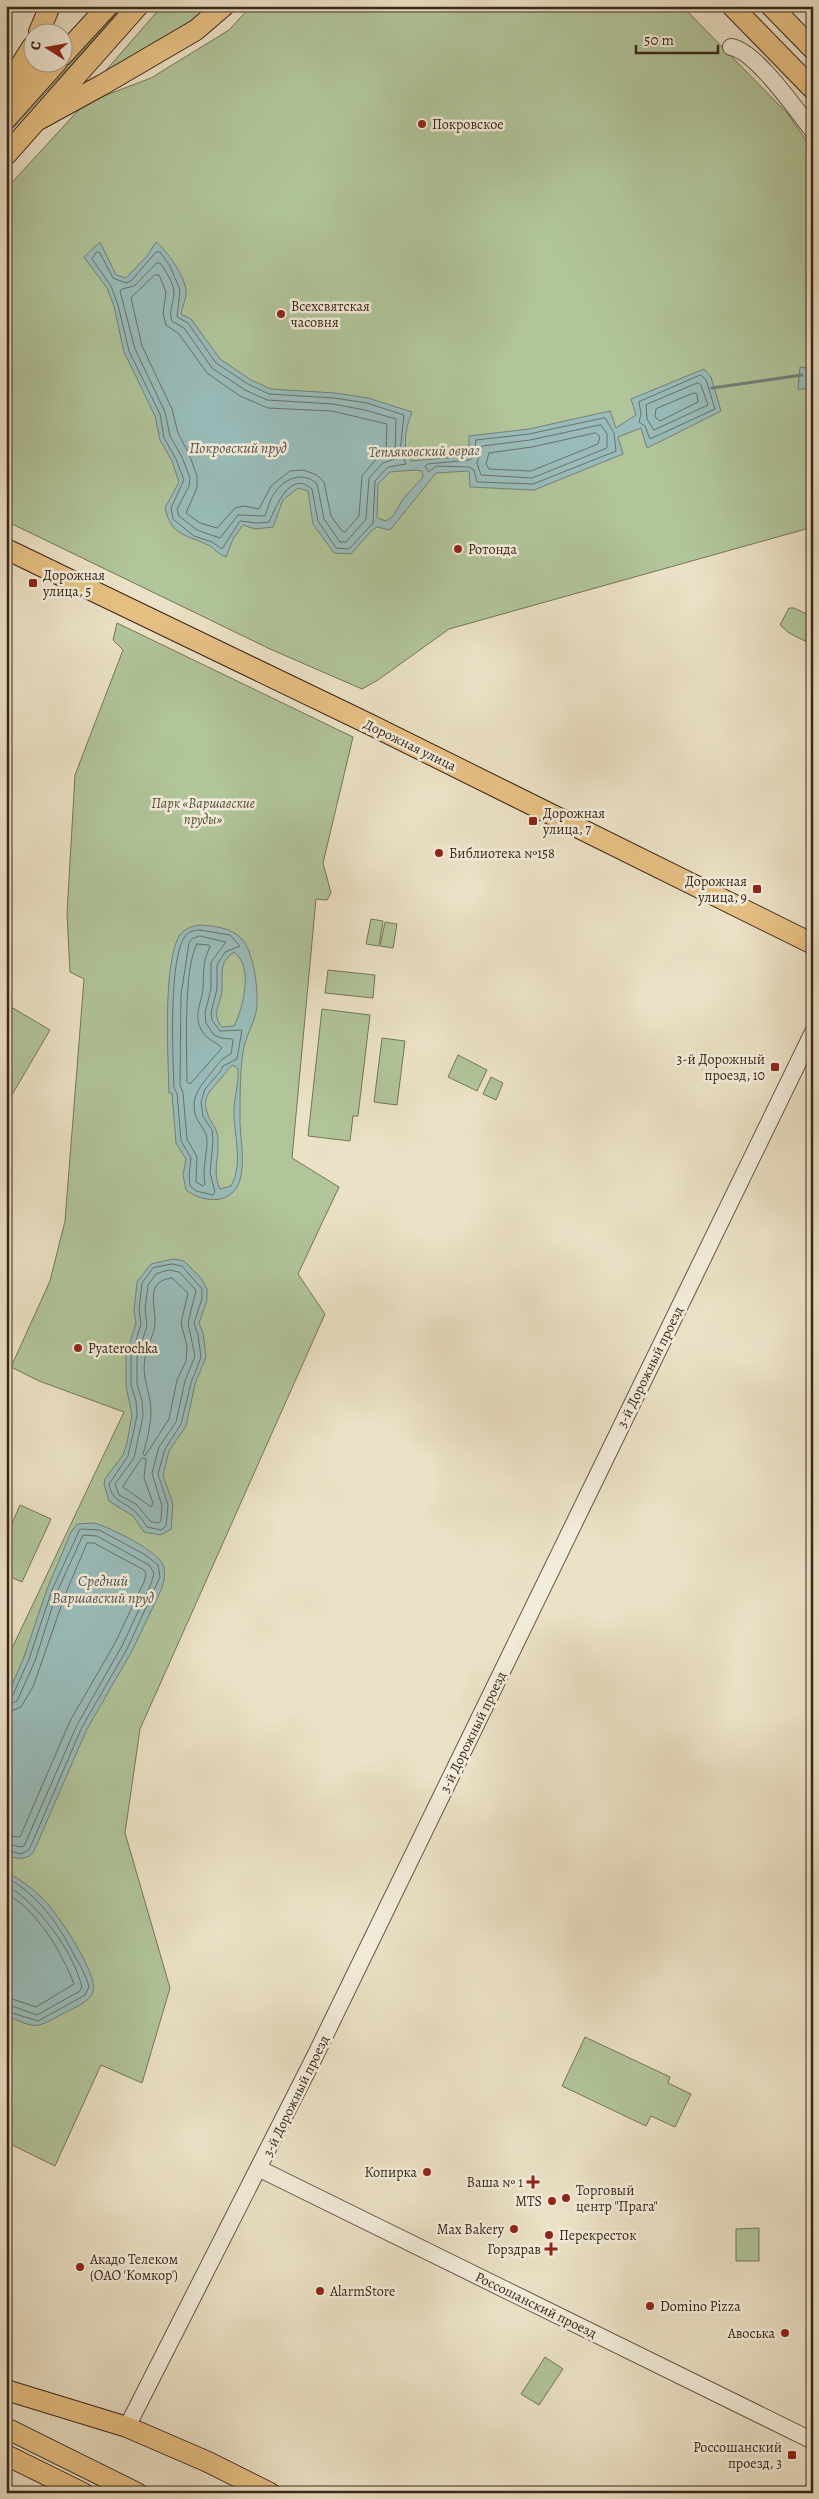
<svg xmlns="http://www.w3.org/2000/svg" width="819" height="2499" font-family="Alegreya,serif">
<rect width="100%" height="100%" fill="#ebe1c6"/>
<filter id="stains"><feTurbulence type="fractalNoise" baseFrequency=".004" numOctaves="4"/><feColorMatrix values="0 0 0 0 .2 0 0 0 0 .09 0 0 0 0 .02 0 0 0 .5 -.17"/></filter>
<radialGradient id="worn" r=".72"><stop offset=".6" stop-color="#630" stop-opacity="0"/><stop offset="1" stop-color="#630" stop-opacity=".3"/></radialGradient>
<path fill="#b1c49a" stroke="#75755a" d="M 118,6 L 124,6 L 6,136 L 6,130 Z
M 162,6 L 212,6 L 205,14 L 101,76 Z
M 251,6 L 682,6 L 788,114 L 813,150 L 813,527 L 449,629 L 378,680 L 362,689 L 270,649 L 6,521 L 6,189 L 85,103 L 151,78 L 229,30 Z
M 789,608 L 794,608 L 813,617 L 813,645 L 789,633 L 780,625 Z
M 117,623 L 353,737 L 323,863 L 331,893 L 327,900 L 316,899 L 292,1158 L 339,1187 L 298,1274 L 325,1314 L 140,1729 L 125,1833 L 170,1988 L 142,2083 L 101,2065 L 55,2166 L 6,2142 L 6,1661 L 124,1412 L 39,1381 L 11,1367 L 50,1281 L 65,1221 L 84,979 L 70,972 L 67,914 L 75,775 L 123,650 L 113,640 Z
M 371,919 L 383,921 L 379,946 L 366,944 Z
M 385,922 L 397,924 L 393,948 L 380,946 Z
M 328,970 L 375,975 L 373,998 L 325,993 Z
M 6,1004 L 50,1030 L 6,1105 Z
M 322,1009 L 370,1015 L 358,1116 L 353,1116 L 350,1141 L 308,1136 Z
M 382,1038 L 405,1041 L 397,1105 L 374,1102 Z
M 458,1055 L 487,1070 L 477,1091 L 448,1077 Z
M 491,1077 L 503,1083 L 496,1100 L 483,1094 Z
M 20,1505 L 51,1519 L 22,1582 L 6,1575 L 6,1537 Z
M 585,2037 L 670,2077 L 668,2083 L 691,2094 L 675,2127 L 651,2116 L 646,2126 L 562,2086 Z
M 759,2228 L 759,2261 L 736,2261 L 736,2229 Z
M 545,2357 L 563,2369 L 539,2405 L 521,2394 Z"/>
<path fill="#99bcba" stroke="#73807a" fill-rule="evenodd" d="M 100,242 L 116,275 L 126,278 L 147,256 L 156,242 C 168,252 184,275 186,290 C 187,297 182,307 181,314 L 191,319 L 220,359 L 251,380 L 271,389 L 335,393 L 368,398 L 412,412 C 406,428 401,446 411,461 L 469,456 L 469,436 L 529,429 L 610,411 L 616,428 L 636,415 L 631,399 L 704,369 L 711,377 L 721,411 L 647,448 L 641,428 L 618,437 L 623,454 L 534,490 L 470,487 L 469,471 L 436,473 L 390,530 L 377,527 L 372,530 L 351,554 L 334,553 L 313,524 L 308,491 L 298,488 L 283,500 L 273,527 L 255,529 L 243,525 L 233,539 L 226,557 C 219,555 216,550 210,546 C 187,534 172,538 165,508 L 179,482 L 172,461 L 160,440 L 155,416 L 124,352 L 114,306 L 107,288 L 84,257 ZM 415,470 L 422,471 L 423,477 L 403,499 L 393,516 L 386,521 L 377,518 L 378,484 L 390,472 Z
M 800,367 L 813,369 L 813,389 L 798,389 Z
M 200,925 C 214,926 233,928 242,939 C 250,948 255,970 256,982 C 257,991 258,1004 256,1012 C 253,1026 245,1037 243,1052 C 240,1072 240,1095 240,1116 C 239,1136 249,1174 234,1191 C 222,1205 199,1200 186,1190 L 183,1175 L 186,1159 L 176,1143 L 172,1093 L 169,1093 C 168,1055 163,970 178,938 C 183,929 191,926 200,925 ZM 234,952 C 254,967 243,1008 234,1026 L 222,1027 C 211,1014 220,1006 222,991 C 223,974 218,963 234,952 ZM 233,1065 L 238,1069 C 239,1081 235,1095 234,1108 C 233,1133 244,1163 231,1186 L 220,1189 C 212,1172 219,1159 218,1140 C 218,1128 210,1123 207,1112 C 201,1096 214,1087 223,1076 C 227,1072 227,1069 233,1065 Z
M 173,1259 L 184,1261 L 201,1278 L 207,1289 L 207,1300 L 199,1323 L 203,1333 L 206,1357 L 195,1384 L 186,1426 L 169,1451 L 163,1475 L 173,1504 L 171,1529 L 161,1535 L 144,1532 L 133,1516 L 109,1501 L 104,1484 L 105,1479 L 123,1455 L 127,1443 L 132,1415 L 126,1386 L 126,1356 L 136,1323 L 134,1311 L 137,1282 L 151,1264 Z
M 94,1523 C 109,1527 157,1550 163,1565 C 166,1573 164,1580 162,1588 L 132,1651 L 87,1729 L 33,1853 C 24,1861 16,1859 6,1854 L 6,1699 L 24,1657 L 47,1589 L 71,1532 L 77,1524 Z
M 6,1872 C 20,1879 32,1888 43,1899 C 57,1912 99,1975 93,1992 C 89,2003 71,2009 62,2014 C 34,2030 35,2028 6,2015 Z"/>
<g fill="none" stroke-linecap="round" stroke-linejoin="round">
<path stroke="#69716a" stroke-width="1" d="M 97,252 L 100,253 L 113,278 L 126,283 L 131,281 L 156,252 L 160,252 L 170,266 L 180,290 L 177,317 L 188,323 L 216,363 L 248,384 L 269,394 L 334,398 L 367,403 L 404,415 L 400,451 L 406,464 L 388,467 L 375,481 L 373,523 L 349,549 L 336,548 L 318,521 L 312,489 C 290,469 276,507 269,522 L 256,523 L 240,521 L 222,549 L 212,542 L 194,536 L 173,519 L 171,508 L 184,480 L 176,459 L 164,438 L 160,414 L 129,351 L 118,305 L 111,286 L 92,259 Z
M 157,263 L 160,263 C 165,270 174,283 174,293 C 174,303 168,311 172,321 L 184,328 L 212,368 L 245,390 L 267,400 L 333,404 L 365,410 L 396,419 L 395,459 L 383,463 L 369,478 L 366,519 L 346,542 L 340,542 L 324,519 L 317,484 C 303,470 283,479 274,494 C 269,501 268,509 265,516 L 238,515 L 220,538 L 197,530 L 179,516 L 177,509 L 189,486 L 190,478 L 182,457 L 170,436 L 165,412 L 135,349 L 120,291 L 122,289 L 134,286 Z
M 155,275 L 159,275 L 166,292 L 163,314 L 166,325 L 179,334 L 207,373 L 240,396 L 268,408 L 332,411 L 387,424 L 386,452 L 377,458 L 362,476 L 359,516 L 345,532 L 342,531 L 331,516 L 324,482 L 317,475 L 303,470 L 290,471 L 271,486 L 259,509 L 244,506 L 235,508 L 217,528 L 200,523 L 186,513 L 197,488 L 197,476 L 189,454 L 178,433 L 172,409 L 142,346 L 131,298 Z
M 701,375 L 706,380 L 715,409 L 650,439 L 645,426 L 639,422 L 641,414 L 639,402 Z
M 698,383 L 701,385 L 708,405 L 654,430 L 647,419 L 646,405 Z
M 694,393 L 697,394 L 698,402 L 660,421 L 655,417 L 656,409 Z
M 605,418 L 614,433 L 616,451 L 533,484 L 477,482 L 474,470 L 469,467 L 436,466 L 429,472 L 425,467 L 427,464 L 470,460 L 474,456 L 476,440 L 529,434 Z
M 601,425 L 607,434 L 607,448 L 532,478 L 481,475 L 477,463 L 482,446 L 530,440 Z
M 596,433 L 600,437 L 598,444 L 531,471 L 489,469 L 486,464 L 489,453 L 532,447 Z
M 200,930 L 230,935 L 240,946 L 225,952 L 217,965 L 217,989 L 211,1013 L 212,1020 L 220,1031 L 242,1030 L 237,1059 L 223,1066 L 220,1072 L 205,1089 L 201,1102 L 203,1116 L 212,1130 L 213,1141 L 210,1173 L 215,1192 L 213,1195 L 196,1191 L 190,1186 L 189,1175 L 191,1158 L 181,1141 L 177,1093 L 174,1088 C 173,1058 168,955 186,935 C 190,931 195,930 200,930 Z
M 200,936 L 226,942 L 211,962 L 211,989 L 205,1013 L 206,1023 L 214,1035 L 221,1038 L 232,1039 L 233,1041 L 231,1054 C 222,1058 220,1062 214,1069 C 203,1084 189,1095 196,1117 C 200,1126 207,1131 207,1141 C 207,1156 202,1169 205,1184 L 203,1186 L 196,1182 L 197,1157 L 187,1139 L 183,1093 L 180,1085 L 181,995 L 189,943 L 192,939 Z
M 197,944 L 209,945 L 210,947 C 202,962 204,973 203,989 C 201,1005 193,1016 202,1031 C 208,1041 217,1042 222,1048 L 190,1084 L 187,1082 C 187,1052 183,968 197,944 Z
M 172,1264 L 182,1266 L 202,1289 L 202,1299 L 194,1323 L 198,1335 L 201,1357 L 191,1383 L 181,1424 L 165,1449 L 158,1474 L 168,1505 L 166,1526 L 161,1530 L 147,1527 C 143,1521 139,1514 132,1509 C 120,1500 112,1500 109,1484 L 128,1456 L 137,1416 L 136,1401 L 131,1385 L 131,1357 L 141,1324 L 139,1310 L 142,1283 L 153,1268 Z
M 169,1270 L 179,1272 L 196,1290 L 188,1323 L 195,1356 L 185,1381 L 176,1422 L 159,1447 L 152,1473 L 162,1506 L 161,1521 L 158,1523 L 151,1522 L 136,1504 L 119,1495 L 115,1484 L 134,1458 L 143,1416 L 142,1401 L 137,1384 L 137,1357 L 147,1326 L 145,1309 L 148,1285 L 156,1274 Z
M 172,1278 L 188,1293 L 181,1323 L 187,1346 L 186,1361 L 177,1380 L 169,1419 L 145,1456 L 143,1454 C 148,1437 153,1417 150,1400 C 147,1385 142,1373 145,1358 C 146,1346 154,1336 155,1324 C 156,1306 144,1281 172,1278 Z
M 142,1458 L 146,1459 L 144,1478 L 153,1503 L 151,1507 L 123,1487 Z
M 6,1699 L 12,1697 L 29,1659 L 52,1590 L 80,1529 L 99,1530 L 144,1554 L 158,1565 L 160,1577 L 127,1649 L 82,1727 L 29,1850 L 21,1854 L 6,1850
M 6,1706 L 17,1701 L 35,1661 L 57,1592 L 83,1535 L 97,1536 L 149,1565 L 154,1573 L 151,1584 L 122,1646 L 77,1725 L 24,1846 L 20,1847 L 6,1843
M 6,1713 L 21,1707 L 33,1687 L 65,1595 L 87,1543 L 94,1543 L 144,1570 L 146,1574 L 144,1582 L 115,1643 L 70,1721 L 20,1837 L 6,1836
M 6,1877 C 39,1896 58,1923 74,1955 C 80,1965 86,1975 89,1987 L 85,1995 L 38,2021 L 6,2011
M 6,1885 C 38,1903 73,1951 82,1987 L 80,1991 L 37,2015 L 6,2004
M 6,1893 C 38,1911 61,1951 74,1984 L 36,2007 L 6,1997"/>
<path stroke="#73807a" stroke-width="3" d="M 712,388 L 802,375"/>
<g stroke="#665545" stroke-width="18">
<path id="minor" d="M 731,47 C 756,51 796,110 813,131
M 260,2169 L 813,2441
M 127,2427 L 315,2056 L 813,1032"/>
</g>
<g stroke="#39261a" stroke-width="22">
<path id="major" d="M 732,6 L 813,89
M 771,6 L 813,49
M 39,32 L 50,6
M 62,56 L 108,6
M 11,81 L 32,47
M 6,95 L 42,62
M 6,119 L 57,62
M 38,120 L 102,85 L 196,30 L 224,6
M 6,155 L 138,6
M 6,549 L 367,723 L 813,944
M 6,2390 L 127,2427 L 208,2462 L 270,2493
M 6,2428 L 137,2493
M 6,2455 L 83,2493"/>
</g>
<use href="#minor" stroke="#f2ecda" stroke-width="16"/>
<use href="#major" stroke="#e6c083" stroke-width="20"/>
</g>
<g fill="#8f2418" stroke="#f2ecda" stroke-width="2">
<circle cx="422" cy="124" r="5"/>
<circle cx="281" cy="314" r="5"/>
<circle cx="458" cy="549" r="5"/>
<rect x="28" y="578" width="10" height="10" rx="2.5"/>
<rect x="528" y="816" width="10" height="10" rx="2.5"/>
<circle cx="439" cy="853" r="5"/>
<rect x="752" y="884" width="10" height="10" rx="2.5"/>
<rect x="770" y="1062" width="10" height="10" rx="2.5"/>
<circle cx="78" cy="1348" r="5"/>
<circle cx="427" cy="2172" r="5"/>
<path d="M530.5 2174.5h5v5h5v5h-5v5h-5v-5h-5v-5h5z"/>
<circle cx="566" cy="2198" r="5"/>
<circle cx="552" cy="2201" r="5"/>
<circle cx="514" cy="2229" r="5"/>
<circle cx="549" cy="2235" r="5"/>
<path d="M548.5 2241.5h5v5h5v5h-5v5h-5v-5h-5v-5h5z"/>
<circle cx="80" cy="2267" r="5"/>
<circle cx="320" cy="2291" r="5"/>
<circle cx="650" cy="2306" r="5"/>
<circle cx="785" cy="2333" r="5"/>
<rect x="787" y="2450" width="10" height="10" rx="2.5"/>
</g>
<g text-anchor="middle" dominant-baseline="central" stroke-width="5" stroke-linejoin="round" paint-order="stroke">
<g font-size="14" fill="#39261a" stroke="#f2ecda" text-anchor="start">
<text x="432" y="124">Покровское</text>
<text x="291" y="306">Всехсвятская<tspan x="291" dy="16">часовня</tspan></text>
<text x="468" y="549">Ротонда</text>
<text x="43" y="575">Дорожная<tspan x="43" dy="16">улица, 5</tspan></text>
<text x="543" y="813">Дорожная<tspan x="543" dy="16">улица, 7</tspan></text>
<text x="449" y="853">Библиотека №158</text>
<text x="747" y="881" text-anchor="end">Дорожная<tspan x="747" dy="16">улица, 9</tspan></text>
<text x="765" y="1059" text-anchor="end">3-й Дорожный<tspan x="765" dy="16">проезд, 10</tspan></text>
<text x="88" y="1348">Pyaterochka</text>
<text x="417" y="2172" text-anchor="end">Копирка</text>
<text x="523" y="2182" text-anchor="end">Ваша № 1</text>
<text x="576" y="2190">Торговый<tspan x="576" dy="16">центр "Прага"</tspan></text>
<text x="542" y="2201" text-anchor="end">MTS</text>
<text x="504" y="2229" text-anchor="end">Max Bakery</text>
<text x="559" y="2235">Перекресток</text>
<text x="541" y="2249" text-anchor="end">Горздрав</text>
<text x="90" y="2259">Акадо Телеком<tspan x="90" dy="16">(ОАО 'Комкор')</tspan></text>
<text x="330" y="2291">AlarmStore</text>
<text x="660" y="2306">Domino Pizza</text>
<text x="775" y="2333" text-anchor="end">Авоська</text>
<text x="782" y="2447" text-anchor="end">Россошанский<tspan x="782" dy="16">проезд, 3</tspan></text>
</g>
<g font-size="14" fill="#39261a" stroke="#f2ecda">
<text transform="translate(410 745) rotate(26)">Дорожная улица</text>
<text transform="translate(650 1367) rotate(-64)">3-й Дорожный проезд</text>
<text transform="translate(473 1732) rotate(-64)">3-й Дорожный проезд</text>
<text transform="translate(296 2096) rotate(-64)">3-й Дорожный проезд</text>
<text transform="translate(536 2305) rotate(26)">Россошанский проезд</text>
</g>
<g font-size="14" font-style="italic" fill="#574e3a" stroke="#f2ecda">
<text x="203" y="803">Парк «Варшавские<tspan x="203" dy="16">пруды»</tspan></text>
</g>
<g font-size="15" font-style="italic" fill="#56534a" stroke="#f2ecda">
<text x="238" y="448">Покровский пруд</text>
<text transform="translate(424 451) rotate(-1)">Тепляковский овраг</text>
<text x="103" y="1581">Средний<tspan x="103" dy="17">Варшавский пруд</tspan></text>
</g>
</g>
<rect width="819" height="2499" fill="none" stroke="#ebe1c6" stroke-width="25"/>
<rect x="8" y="8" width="804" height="2484" fill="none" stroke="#39261a" stroke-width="2.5"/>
<rect x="12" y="12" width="794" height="2474" fill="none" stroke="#39261a"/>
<g transform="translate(48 48) rotate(281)"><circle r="24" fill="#f2ecda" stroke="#a89d8d"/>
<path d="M0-4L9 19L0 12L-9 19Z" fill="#8f2418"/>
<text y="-8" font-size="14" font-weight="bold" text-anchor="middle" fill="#39261a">С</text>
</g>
<path d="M636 45v8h82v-8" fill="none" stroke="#39261a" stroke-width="2.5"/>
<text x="644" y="45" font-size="15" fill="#39261a" stroke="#f2ecda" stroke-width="4" paint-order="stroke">50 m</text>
<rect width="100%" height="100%" filter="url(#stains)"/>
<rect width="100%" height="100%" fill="url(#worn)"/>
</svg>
